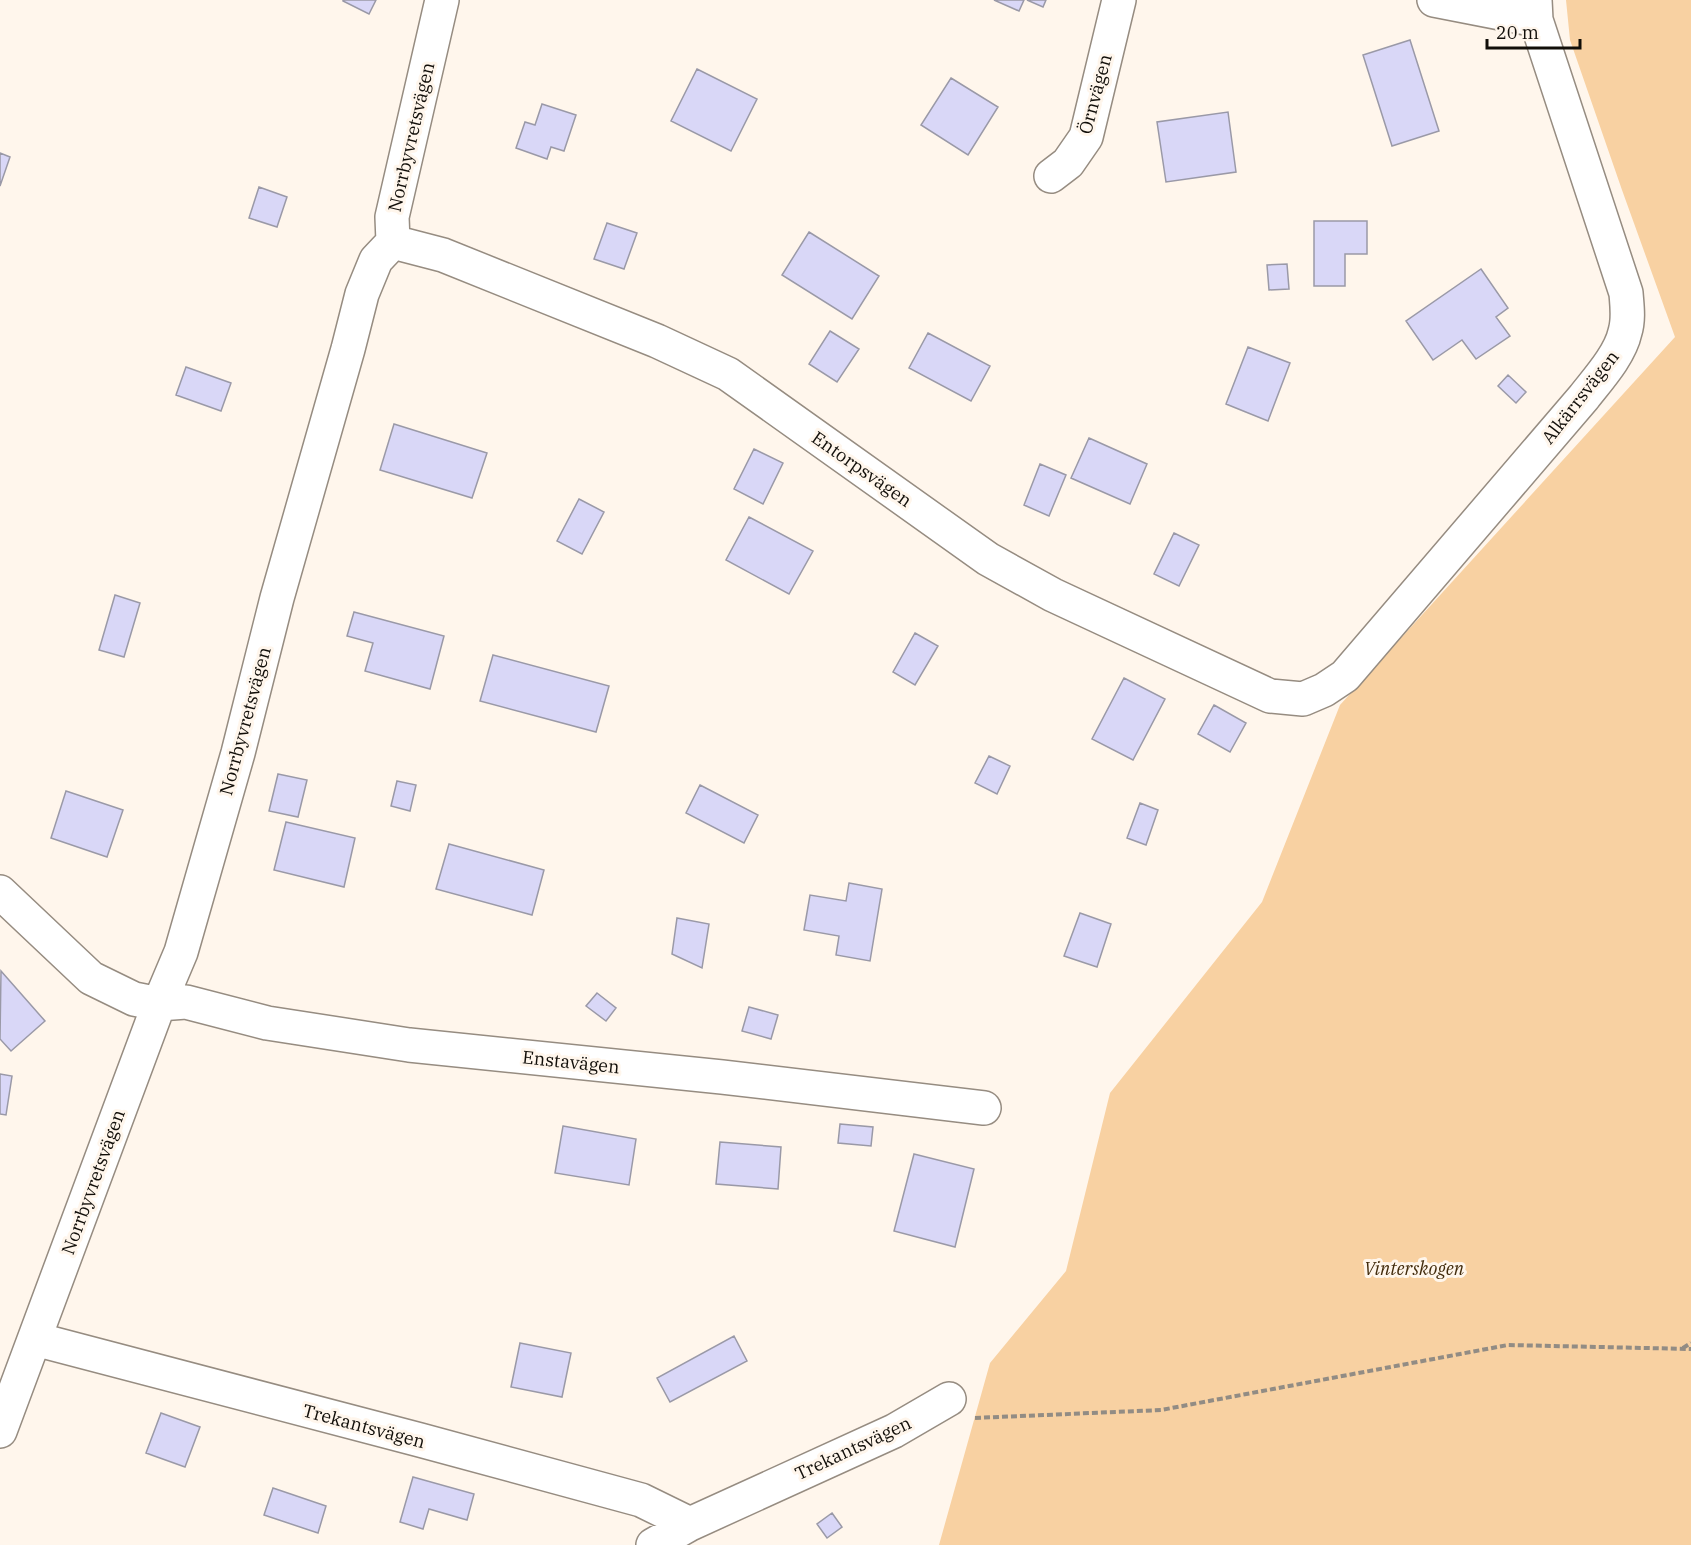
<svg xmlns="http://www.w3.org/2000/svg" width="1691" height="1545" font-family="'IBM Plex Serif',serif">
<rect width="100%" height="100%" fill="#fff6ec"/>
<path fill="#f8d1a2" d="M 1566,0 L 1691,0 L 1691,1545 L 939,1545 L 990,1363 L 1066,1271 L 1110,1093 L 1262,902 L 1340,705 L 1675,337 L 1622,190 L 1570,40 Z"/>
<path fill="#d9d7f7" stroke="#9a99a7" stroke-width="1.5" d="M 343,0 L 376,0 L 369,14 L 343,1 Z
M 994,0 L 1024,0 L 1019,11 Z
M 1027,0 L 1046,0 L 1043,7 Z
M 1410,40 L 1439,131 L 1392,146 L 1363,55 Z
M 697,69 L 757,99 L 731,151 L 671,121 Z
M 951,78 L 998,107 L 968,155 L 921,125 Z
M 542,104 L 576,115 L 564,151 L 551,147 L 547,159 L 516,148 L 525,122 L 535,125 Z
M 1228,112 L 1236,172 L 1166,182 L 1157,122 Z
M 0,153 L 10,157 L 0,186 Z
M 259,187 L 287,197 L 277,227 L 249,218 Z
M 1314,221 L 1367,221 L 1367,254 L 1345,254 L 1345,286 L 1314,286 Z
M 607,223 L 637,233 L 624,269 L 594,259 Z
M 809,232 L 879,276 L 852,319 L 782,275 Z
M 1287,264 L 1289,289 L 1269,290 L 1267,265 Z
M 1481,269 L 1508,308 L 1496,317 L 1510,336 L 1476,359 L 1462,340 L 1433,360 L 1406,321 Z
M 830,331 L 859,349 L 837,382 L 809,364 Z
M 928,333 L 990,366 L 971,401 L 909,368 Z
M 1248,347 L 1290,363 L 1268,421 L 1226,404 Z
M 186,367 L 231,383 L 221,411 L 176,395 Z
M 1508,375 L 1526,392 L 1516,403 L 1498,386 Z
M 394,424 L 487,453 L 472,498 L 380,470 Z
M 1089,438 L 1147,464 L 1130,504 L 1071,478 Z
M 754,449 L 783,463 L 763,504 L 734,489 Z
M 1040,464 L 1066,475 L 1049,516 L 1024,505 Z
M 579,499 L 604,512 L 582,554 L 557,541 Z
M 749,517 L 813,551 L 789,594 L 726,560 Z
M 1174,533 L 1199,545 L 1179,586 L 1154,574 Z
M 115,595 L 140,603 L 124,657 L 99,650 Z
M 354,612 L 444,636 L 430,689 L 365,671 L 373,643 L 347,636 Z
M 915,633 L 938,646 L 915,685 L 893,672 Z
M 493,655 L 609,686 L 596,732 L 480,701 Z
M 1124,678 L 1165,699 L 1133,760 L 1092,739 Z
M 1214,705 L 1246,723 L 1230,752 L 1198,734 Z
M 989,756 L 1010,766 L 997,794 L 975,783 Z
M 278,774 L 307,780 L 298,817 L 269,811 Z
M 397,781 L 416,785 L 410,811 L 391,806 Z
M 700,785 L 758,815 L 744,843 L 686,813 Z
M 66,791 L 123,810 L 107,857 L 51,838 Z
M 1140,803 L 1158,810 L 1146,845 L 1127,838 Z
M 286,822 L 355,838 L 344,887 L 274,870 Z
M 449,844 L 544,870 L 532,915 L 436,889 Z
M 849,883 L 882,889 L 870,961 L 836,955 L 839,936 L 804,930 L 810,895 L 846,901 Z
M 1080,913 L 1111,924 L 1097,967 L 1064,956 Z
M 677,918 L 709,924 L 702,968 L 672,954 Z
M 1,971 L 45,1021 L 11,1051 L 0,1039 Z
M 597,993 L 616,1008 L 606,1021 L 586,1006 Z
M 749,1007 L 778,1015 L 771,1039 L 742,1031 Z
M 0,1074 L 12,1076 L 6,1115 L 0,1114 Z
M 840,1124 L 873,1127 L 871,1146 L 838,1143 Z
M 563,1126 L 636,1139 L 629,1185 L 555,1173 Z
M 720,1142 L 781,1147 L 778,1189 L 716,1184 Z
M 914,1154 L 974,1169 L 955,1247 L 894,1231 Z
M 734,1336 L 747,1361 L 670,1402 L 657,1378 Z
M 520,1343 L 571,1353 L 562,1397 L 511,1387 Z
M 161,1413 L 200,1427 L 185,1467 L 146,1453 Z
M 413,1477 L 474,1494 L 467,1520 L 429,1509 L 423,1529 L 400,1522 Z
M 273,1488 L 326,1506 L 318,1533 L 264,1515 Z
M 832,1513 L 842,1527 L 827,1538 L 817,1524 Z"/>
<g fill="none" stroke-linecap="round" stroke-linejoin="round">
<g stroke="#968c81" stroke-width="36">
<path id="minor" d="M 1434,0 L 1536,20
M 1051,176 L 1068,163 L 1086,137 L 1119,0
M 393,242 L 443,255 L 657,341 L 728,374 L 988,559 L 1053,595 L 1270,696 L 1303,699 L 1324,690 L 1345,676 L 1584,397 C 1598,379 1620,355 1625,332 C 1629,319 1627,306 1626,293 L 1536,20 L 1535,0
M 0,892 L 91,978 L 134,999 L 159,1004 L 186,1002 L 267,1023 L 409,1045 L 722,1077 L 984,1108
M 35,1339 L 420,1440 L 641,1500 L 690,1524 L 894,1431 L 949,1399
M 0,1431 L 159,1004 L 181,952 L 238,753 L 277,598 L 348,349 L 362,294 L 376,260 L 393,242 L 392,217 L 442,0
M 653,1545 L 690,1524"/>
</g>
<path stroke="#928c84" stroke-width="4" stroke-dasharray="6 3" stroke-linecap="butt" d="M 1683,1348 L 1691,1343
M 975,1418 L 1161,1410 L 1508,1345 L 1691,1349"/>
<use href="#minor" stroke="#fff" stroke-width="33"/>
</g>
<g text-anchor="middle" dominant-baseline="central" stroke-width="6" stroke-linejoin="round" paint-order="stroke">
<g font-size="18" fill="#110e09" stroke="#fff6ec">
<text transform="translate(1095 94) rotate(-75)">Örnvägen</text>
<text transform="translate(411 137) rotate(-77)">Norrbyvretsvägen</text>
<text transform="translate(1580 397) rotate(-52)">Alkärrsvägen</text>
<text transform="translate(862 469) rotate(35)">Entorpsvägen</text>
<text transform="translate(245 721) rotate(-75)">Norrbyvretsvägen</text>
<text transform="translate(571 1062) rotate(6)">Enstavägen</text>
<text transform="translate(93 1182) rotate(-70)">Norrbyvretsvägen</text>
<text transform="translate(364 1426) rotate(15)">Trekantsvägen</text>
<text transform="translate(853 1448) rotate(-25)">Trekantsvägen</text>
</g>
<g font-size="18" font-style="italic" fill="#422b0c" stroke="#fff6ec">
<text x="1414" y="1268">Vinterskogen</text>
</g>
</g>
<path d="M1487 39v9h93v-9" fill="none" stroke="#110e09" stroke-width="3"/>
<text x="1496" y="39" font-size="18" fill="#110e09" stroke="#fff6ec" stroke-width="4.5" paint-order="stroke">20 m</text>
</svg>
